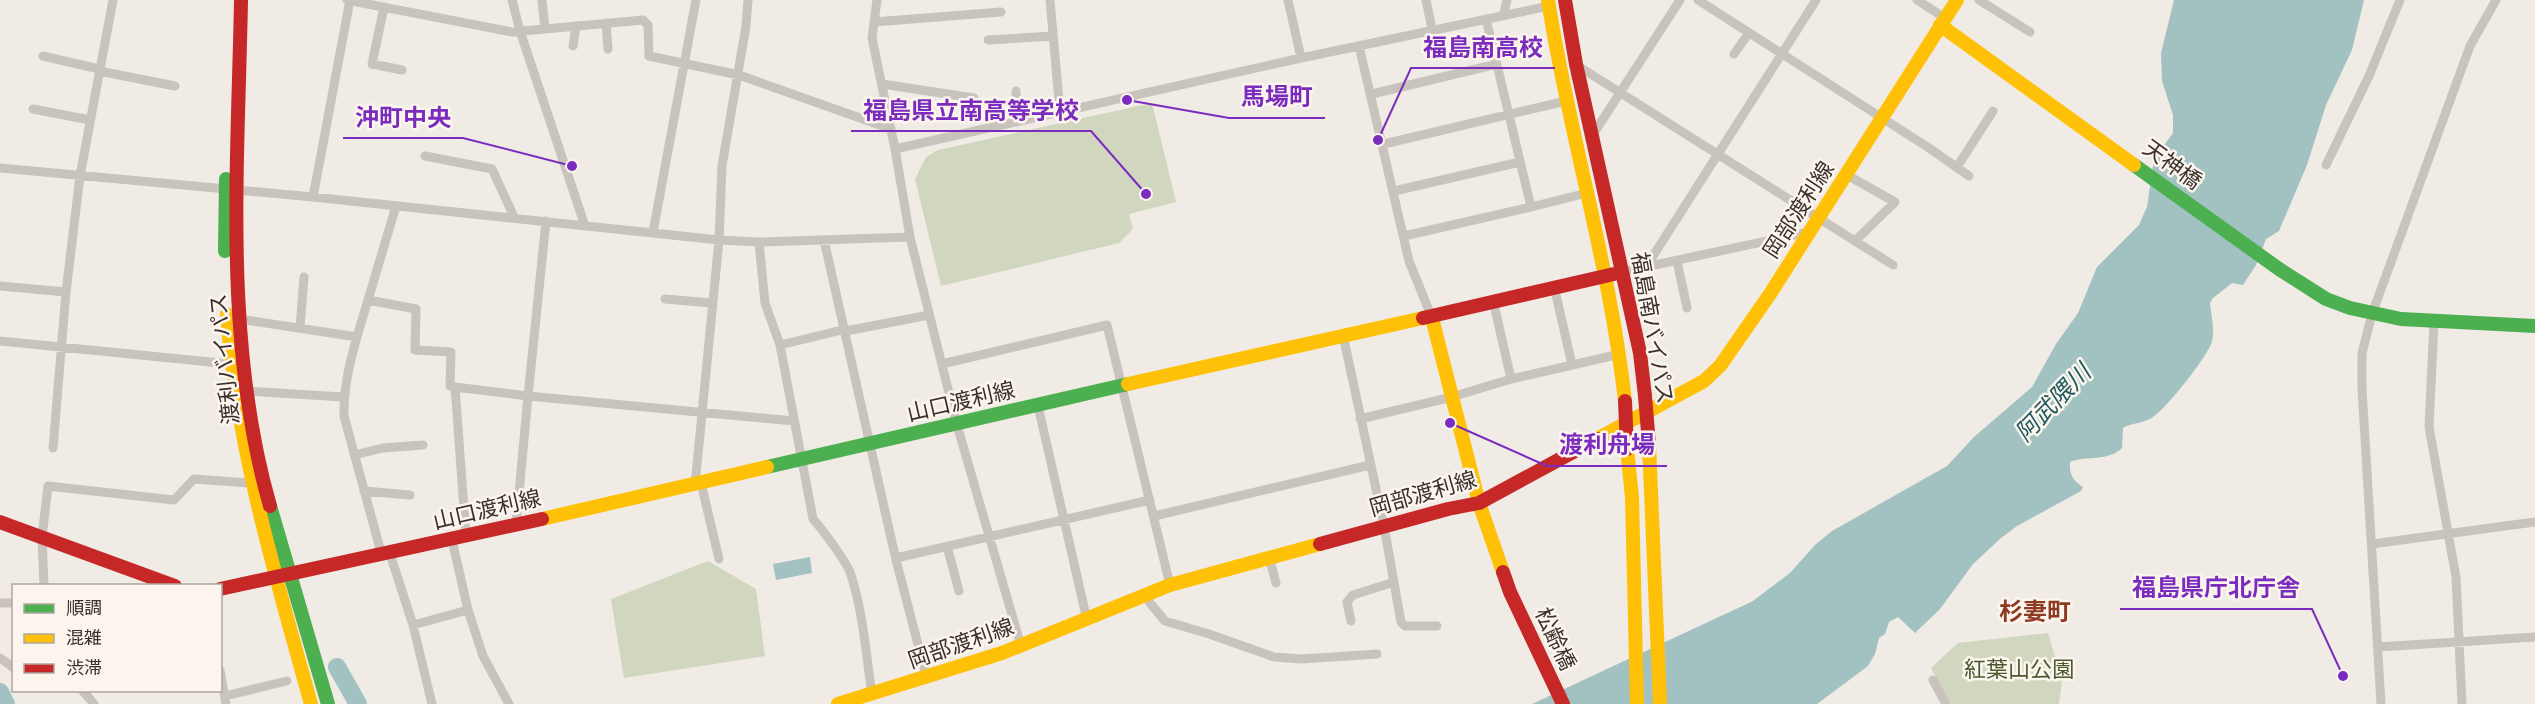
<svg xmlns="http://www.w3.org/2000/svg" width="2535" height="704" font-family="Karla,'Noto Sans JP',sans-serif">
<rect width="100%" height="100%" fill="#f0ebe5"/>
<path fill="#d1d6bf" d="M 1152,103 L 1176,202 L 1129,214 L 1133,229 L 1119,243 L 941,286 L 915,179 L 926,157 L 938,150 Z
M 708,561 L 756,589 L 765,656 L 624,678 L 611,599 Z
M 2048,633 L 2062,680 L 2059,704 L 1951,704 L 1931,668 L 1958,643 Z"/>
<path fill="#a1c2c1" d="M 2174,0 L 2364,0 L 2352,50 L 2326,105 L 2307,165 L 2279,231 L 2266,239 L 2256,265 L 2243,285 L 2232,283 L 2213,298 L 2210,303 C 2211,315 2215,329 2212,341 C 2209,355 2166,409 2153,417 C 2143,424 2133,422 2123,428 L 2122,448 C 2108,462 2087,455 2070,462 C 2069,474 2073,481 2083,487 L 2081,491 L 2017,526 L 2001,538 L 1973,564 L 1940,609 L 1915,633 L 1898,617 L 1889,622 L 1885,634 L 1879,638 L 1875,654 L 1868,666 L 1817,704 L 1532,704 L 1753,601 L 1790,573 L 1815,545 L 1832,531 L 1947,466 L 1974,437 L 2032,387 L 2056,344 L 2078,313 L 2097,267 L 2139,225 L 2147,207 L 2154,159 L 2173,133 L 2173,115 L 2162,81 L 2161,53 Z
M 810,557 L 812,573 L 776,580 L 773,564 Z"/>
<g fill="none" stroke-linecap="round" stroke-linejoin="round">
<path stroke="#a1c2c1" stroke-width="18" d="M 337,667 L 358,704
M 0,692 L 6,704"/>
<path stroke="#c9c3be" stroke-width="9" d="M 347,0 L 512,32 L 643,20 L 648,25 L 649,56 L 739,75 L 891,129
M 512,0 L 520,31 L 585,226
M 542,0 L 545,29
M 748,0 L 746,26 L 722,166 L 719,240 L 759,242 L 910,237 L 895,149
M 877,0 L 872,38 L 895,149 L 1301,58 L 1549,6
M 1050,0 L 1060,112
M 1288,0 L 1301,58
M 1426,0 L 1432,29
M 1698,0 L 1929,148 L 1969,176
M 1917,0 L 1945,18
M 1979,0 L 2030,32
M 384,7 L 372,64 L 402,70
M 1504,13 L 1507,0
M 1486,19 L 1531,207 L 1587,193
M 874,22 L 1001,12
M 606,23 L 608,49
M 988,40 L 1053,36
M 573,46 L 576,26
M 1359,46 L 1409,261 L 1432,318
M 1734,54 L 1749,33
M 43,56 L 99,69
M 1578,66 L 1893,265
M 99,71 L 175,86
M 882,84 L 974,98
M 1016,91 L 1017,122
M 1372,94 L 1497,64
M 33,109 L 90,120
M 1592,136 L 1680,0
M 1384,144 L 1566,101
M 425,156 L 492,169 L 514,217
M 2326,165 L 2369,76 L 2400,0
M 1957,167 L 1993,111
M 0,168 L 313,197 L 719,240 L 695,485
M 1847,175 L 1895,202 L 1855,241
M 1394,191 L 1520,162
M 313,197 L 350,0
M 396,206 L 368,300 L 416,309 L 415,350 L 451,352 L 450,386 L 455,387
M 546,221 L 528,396 L 794,421
M 653,232 L 696,0
M 1404,236 L 1531,207
M 910,237 L 957,425 L 1021,646
M 824,240 L 896,560 L 927,679
M 759,242 L 765,303 L 780,345 L 813,519 C 822,529 845,560 850,572 C 863,610 866,655 872,694
M 1677,261 L 1687,308
M 1646,267 L 1816,0
M 1622,272 L 1809,232
M 0,286 L 66,292
M 1554,286 L 1572,365
M 665,299 L 712,303
M 368,300 C 357,337 343,377 344,416 L 382,556
M 239,319 L 357,337
M 2434,322 L 2429,427 L 2456,577 L 2462,704
M 300,328 L 304,277
M 846,331 L 929,315
M 1343,335 L 1384,526 L 1401,622 L 1405,626 L 1437,626
M 0,341 L 230,364
M 780,345 L 846,329
M 942,364 L 1107,325 L 1170,585
M 1511,379 L 1620,354
M 246,391 L 343,397
M 1038,406 L 1087,620
M 1360,419 L 1452,397 L 1511,379 L 1493,300
M 53,448 L 66,292 L 80,176 L 113,0
M 354,455 L 383,448 L 423,445
M 701,483 L 719,559
M 364,491 L 410,495
M 1154,516 L 1370,465
M 466,536 L 455,387 L 528,396 L 516,525
M 452,540 L 468,610 L 483,656 L 509,704
M 2372,544 L 2535,522
M 947,546 L 959,591
M 390,554 L 413,625 L 432,704
M 1269,557 L 1276,583
M 896,558 L 1150,500
M 44,586 L 42,537 L 48,486 L 174,500 L 194,479 L 249,483
M 1147,593 L 1150,603 L 1165,621 L 1209,634 L 1274,657 L 1302,659 L 1377,654
M 0,603 L 14,603
M 1351,621 L 1347,602 L 1353,595 L 1394,582
M 413,625 L 468,610
M 2378,647 L 2535,637
M 0,658 L 14,668
M 220,670 L 226,704
M 1933,680 L 1946,704
M 82,690 L 94,704
M 225,696 L 287,681
M 2381,704 L 2362,389 L 2362,353 L 2372,314 L 2470,46 L 2496,0"/>
<path stroke="#4caf50" stroke-width="14" d="M 2134,165 L 2279,269 L 2326,299 L 2350,308 L 2401,319 L 2535,326
M 225,251 L 226,179
M 767,467 L 1128,384
M 270,506 L 328,704"/>
<path stroke="#ffc107" stroke-width="14" d="M 1548,0 C 1569,135 1610,265 1625,401
M 1940,25 L 2134,165
M 227,314 C 237,449 275,574 311,704
M 1432,318 L 1479,503 L 1503,572
M 1128,384 L 1423,318
M 1597,439 L 1704,381 L 1720,366 L 1770,294 L 1957,0
M 1649,444 L 1660,704
M 1627,449 L 1632,497 L 1637,704
M 542,519 L 767,467
M 838,704 L 1002,653 L 1170,585 L 1320,544"/>
<path stroke="#c62828" stroke-width="14" d="M 241,0 C 238,168 223,342 270,506
M 1565,0 L 1576,64 L 1640,353 L 1645,396
M 1423,318 L 1614,274
M 0,522 L 175,586
M 1320,544 L 1448,509 L 1479,503 L 1597,439
M 1503,572 L 1510,592 L 1563,704
M 220,589 L 542,519"/>
<path stroke="#c62828" stroke-width="14" d="M 1645,396 L 1649,444
M 1625,401 L 1627,449"/>
</g>
<g text-anchor="middle" dominant-baseline="central" stroke-width="5" stroke-linejoin="round" paint-order="stroke">
<g font-size="22" fill="#3b302b" stroke="#fbf5ee">
<text transform="translate(2172 165) rotate(36)">天神橋</text>
<text transform="translate(1799 210) rotate(-57)">岡部渡利線</text>
<text transform="translate(1652 328) rotate(80)">福島南バイパス</text>
<text transform="translate(225 359) rotate(-96)">渡利バイパス</text>
<text transform="translate(961 402) rotate(-13)">山口渡利線</text>
<text transform="translate(1423 494) rotate(-16)">岡部渡利線</text>
<text transform="translate(487 510) rotate(-13)">山口渡利線</text>
<text transform="translate(1555 639) rotate(65)">松齢橋</text>
<text transform="translate(961 644) rotate(-19)">岡部渡利線</text>
</g>
<g font-size="22" fill="#4a5a2e" stroke="#fbf5ee">
<text x="2019" y="670">紅葉山公園</text>
</g>
<g font-size="24" font-style="italic" fill="#1f5a5e" stroke="#fbf5ee">
<text transform="translate(2053 403) rotate(-46)">阿武隈川</text>
</g>
<g font-size="24" font-weight="bold" fill="#8c3b22" stroke="#fbf5ee">
<text x="2035" y="612">杉妻町</text>
</g>
</g>
<path fill="none" stroke="#7b2cbf" stroke-width="2" d="M1378 140L1411 68H1555M1127 100L1229 118H1325M1146 194L1091 131H851M572 166L463 138H343M1450 423L1547 466H1667M2343 676L2312 609H2120"/>
<g fill="#7b2cbf" stroke="#fbf5ee" stroke-width="2">
<circle cx="1378" cy="140" r="6"/>
<circle cx="1127" cy="100" r="6"/>
<circle cx="1146" cy="194" r="6"/>
<circle cx="572" cy="166" r="6"/>
<circle cx="1450" cy="423" r="6"/>
<circle cx="2343" cy="676" r="6"/>
</g>
<g font-size="24" text-anchor="middle" font-weight="bold" fill="#7b2cbf" stroke="#fbf5ee" stroke-width="5" stroke-linejoin="round" paint-order="stroke">
<text x="1483" y="56">福島南高校</text>
<text x="1277" y="105">馬場町</text>
<text x="971" y="119">福島県立南高等学校</text>
<text x="403" y="126">沖町中央</text>
<text x="1607" y="453">渡利舟場</text>
<text x="2216" y="596">福島県庁北庁舎</text>
</g>
<rect x="12" y="584" width="210" height="108" fill="#fbf5ee" stroke="#aea6a0" stroke-width="1.5"/>
<rect x="24" y="604" width="30" height="9" fill="#4caf50" stroke="#aea6a0" stroke-width="1.5"/>
<text x="66" y="614" font-size="18" fill="#3b302b">順調</text>
<rect x="24" y="634" width="30" height="9" fill="#ffc107" stroke="#aea6a0" stroke-width="1.5"/>
<text x="66" y="644" font-size="18" fill="#3b302b">混雑</text>
<rect x="24" y="664" width="30" height="9" fill="#c62828" stroke="#aea6a0" stroke-width="1.5"/>
<text x="66" y="674" font-size="18" fill="#3b302b">渋滞</text>
</svg>
